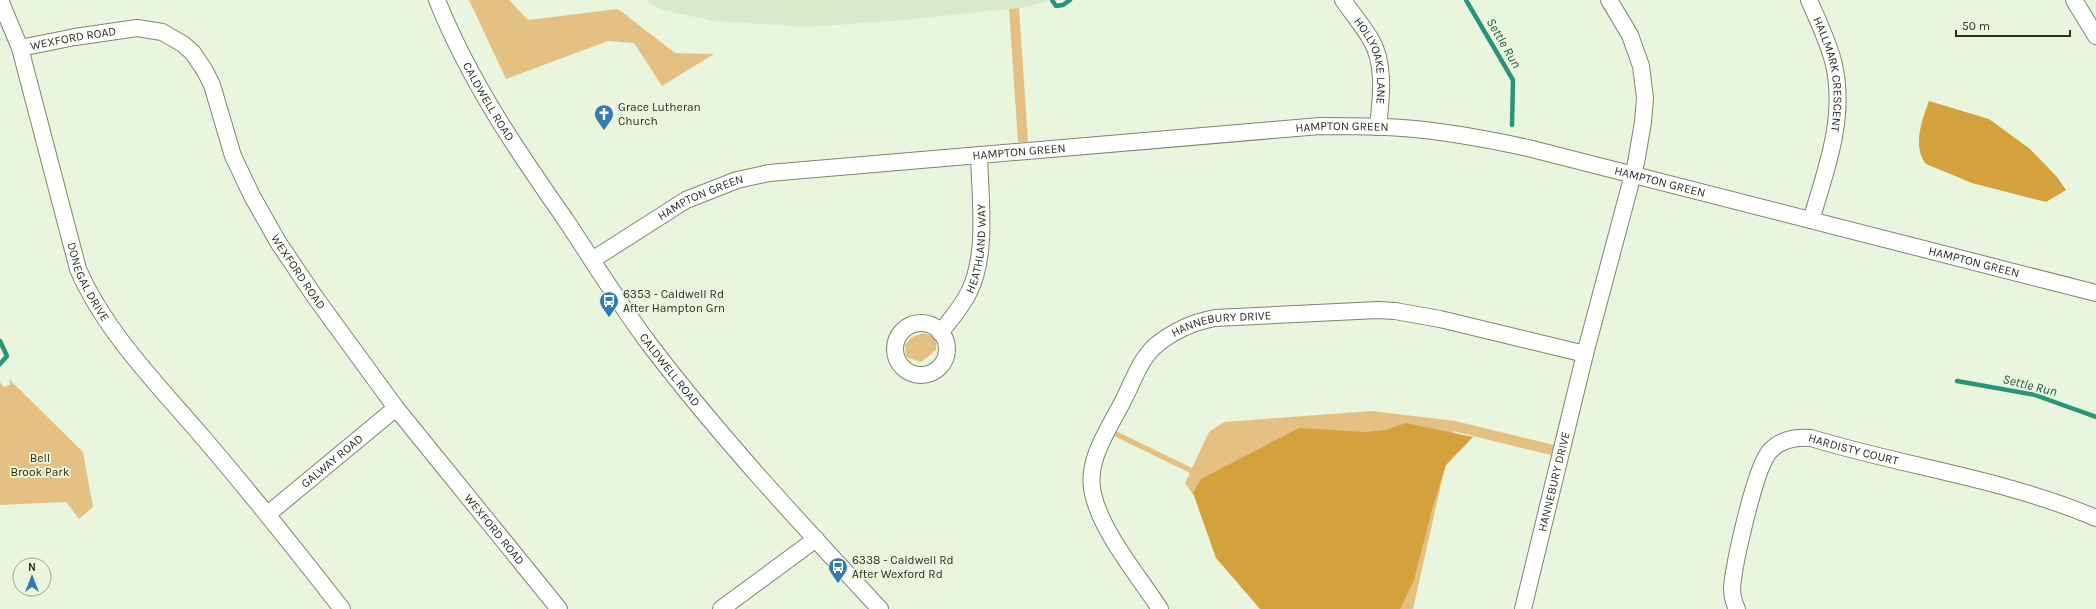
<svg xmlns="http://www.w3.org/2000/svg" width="2096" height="609" font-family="Karla,sans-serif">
<rect width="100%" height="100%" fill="#eaf5dd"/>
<path fill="#dbe9cb" d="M 646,0 L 1046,0 L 1042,3 L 1019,8 L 906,20 L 808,27 L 714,21 L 662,10 L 650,4 Z"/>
<path fill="#e4c182" d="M 469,0 L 509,0 L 528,20 L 618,9 L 675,53 L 714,54 L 662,86 L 634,43 L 608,41 L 506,79 Z
M 1019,8 L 1028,142 L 1018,142 L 1009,9 Z
M 923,333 L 936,337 L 936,350 L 921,362 L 906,357 L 905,345 L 912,337 Z
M 9,379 L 83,452 L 93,507 L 79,519 L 66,502 L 0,505 L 0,382 L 3,387 L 10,385 Z
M 1372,411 L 1455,421 L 1554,445 L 1551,455 L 1453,431 L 1413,609 L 1273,609 L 1185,483 L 1190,473 L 1114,436 L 1116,431 L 1192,468 L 1209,432 L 1224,422 Z"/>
<path fill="#d4a23c" d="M 1929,101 L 1989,119 L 2030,149 L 2057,177 L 2066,190 L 2046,202 L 1972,183 L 1926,164 C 1912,146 1922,120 1929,101 Z
M 1406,423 L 1473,437 L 1446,465 L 1433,506 L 1414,580 L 1400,609 L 1260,609 L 1216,558 L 1193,493 L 1201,479 L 1299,428 L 1366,432 L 1385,430 Z"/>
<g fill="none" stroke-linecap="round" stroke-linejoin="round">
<path stroke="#2a947b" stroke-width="4.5" d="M 1052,0 L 1056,6 L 1063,5 L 1070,0
M 1466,0 L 1513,80 L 1512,125
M 0,341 L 7,356 L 0,364
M 1957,381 L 2035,395 L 2096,417"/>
<g stroke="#7c8671" stroke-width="18">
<g id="minor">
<path id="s1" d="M 0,0 L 20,48 L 78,269 C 104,330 157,384 200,434 C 249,491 296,550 342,609"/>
<path id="s2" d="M 437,0 C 469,80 516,149 565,219 C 593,261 620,305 650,345 C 721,438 801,524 880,609"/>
<path id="s3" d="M 1343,0 C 1352,13 1362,25 1370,38 C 1386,63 1381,99 1378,127"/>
<path id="s4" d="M 1809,0 C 1818,21 1829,43 1834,65 C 1846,118 1826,170 1811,220"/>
<path d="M 2074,0 L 2096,36"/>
<path id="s5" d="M 20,48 L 75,37 L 137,28 L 162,32 L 183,44 L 193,53 L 205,71 L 212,85 L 233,156 L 252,196 L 278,242 L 315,297 L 396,408 L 559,609"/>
<path id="s6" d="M 592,260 L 686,200 L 737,180 L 769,173 L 1320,126 C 1347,126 1375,126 1402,128 C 1444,131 1487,139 1528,148 L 2096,293"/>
<circle cx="921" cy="349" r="26"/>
<path id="s7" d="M 940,333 C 950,320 962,307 969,292 C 988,254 980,198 979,155"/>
<path id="s8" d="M 268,514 L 396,408"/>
<path d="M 721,609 L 816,539"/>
<path id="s9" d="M 1160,609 C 1138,575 1102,533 1093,494 C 1085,461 1109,429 1123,401 C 1133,382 1139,361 1155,346 C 1173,331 1193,322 1215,318 L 1378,310 L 1395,311 L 1440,319 L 1585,354"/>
<path id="s10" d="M 1523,609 L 1585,354 L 1636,163 L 1643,122 L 1645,98 L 1641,66 L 1630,35 L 1609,0"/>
<path id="s11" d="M 1737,609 C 1734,603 1732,596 1732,588 C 1734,564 1755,467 1770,451 C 1780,440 1796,437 1811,438 C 1906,467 2005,479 2096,518"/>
</g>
</g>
<use href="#minor" stroke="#fff" stroke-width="16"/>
</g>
<defs>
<g id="church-pin" transform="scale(1)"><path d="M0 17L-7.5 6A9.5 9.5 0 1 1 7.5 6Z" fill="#327cb0" stroke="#eaf5dd"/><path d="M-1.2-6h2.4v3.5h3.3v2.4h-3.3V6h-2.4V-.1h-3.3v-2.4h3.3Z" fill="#fff"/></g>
<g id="bus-pin" transform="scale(1)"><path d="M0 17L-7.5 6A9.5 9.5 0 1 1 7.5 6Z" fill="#327cb0" stroke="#eaf5dd"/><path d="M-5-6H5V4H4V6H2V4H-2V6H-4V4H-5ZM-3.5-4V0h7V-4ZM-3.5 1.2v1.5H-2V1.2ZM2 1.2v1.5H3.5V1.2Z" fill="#fff"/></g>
</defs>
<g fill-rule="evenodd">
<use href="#church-pin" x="604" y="114"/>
<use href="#bus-pin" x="609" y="301"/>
<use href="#bus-pin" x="838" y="567"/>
</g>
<g text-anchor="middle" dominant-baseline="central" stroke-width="4" stroke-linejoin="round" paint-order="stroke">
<g font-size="12" fill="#2b2f26" stroke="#eaf5dd">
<text stroke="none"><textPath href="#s5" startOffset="54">WEXFORD ROAD</textPath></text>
<text stroke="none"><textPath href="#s3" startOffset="69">HOLLYOAKE LANE</textPath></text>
<text stroke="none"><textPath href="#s4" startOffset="78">HALLMARK CRESCENT</textPath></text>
<text stroke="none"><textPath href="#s2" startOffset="114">CALDWELL ROAD</textPath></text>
<text stroke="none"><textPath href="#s6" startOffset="774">HAMPTON GREEN</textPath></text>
<text stroke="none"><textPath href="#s6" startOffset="450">HAMPTON GREEN</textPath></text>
<text stroke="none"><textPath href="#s6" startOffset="1098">HAMPTON GREEN</textPath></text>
<text stroke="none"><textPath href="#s6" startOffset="126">HAMPTON GREEN</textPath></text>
<text stroke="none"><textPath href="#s7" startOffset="95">HEATHLAND WAY</textPath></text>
<text stroke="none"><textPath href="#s6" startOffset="1422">HAMPTON GREEN</textPath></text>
<text stroke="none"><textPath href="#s5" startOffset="426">WEXFORD ROAD</textPath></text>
<text stroke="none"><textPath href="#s1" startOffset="296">DONEGAL DRIVE</textPath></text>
<text stroke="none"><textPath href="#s9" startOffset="370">HANNEBURY DRIVE</textPath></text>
<text stroke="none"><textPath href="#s2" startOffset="438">CALDWELL ROAD</textPath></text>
<text stroke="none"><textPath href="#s11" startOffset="253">HARDISTY COURT</textPath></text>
<text stroke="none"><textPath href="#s8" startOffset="83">GALWAY ROAD</textPath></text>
<text stroke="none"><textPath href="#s10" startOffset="131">HANNEBURY DRIVE</textPath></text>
<text stroke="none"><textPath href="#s5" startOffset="750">WEXFORD ROAD</textPath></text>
</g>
<g font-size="12" fill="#2b2f26" stroke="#eaf5dd" text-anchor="start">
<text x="618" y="107">Grace Lutheran<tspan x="618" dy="14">Church</tspan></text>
<text x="623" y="294">6353 - Caldwell Rd<tspan x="623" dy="14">After Hampton Grn</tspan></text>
<text x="852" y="560">6338 - Caldwell Rd<tspan x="852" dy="14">After Wexford Rd</tspan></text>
</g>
<g font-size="12" fill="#3e2b00" stroke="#eaf5dd">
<text x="40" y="458">Bell<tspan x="40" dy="14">Brook Park</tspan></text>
</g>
<g font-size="13" font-style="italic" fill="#20594a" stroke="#eaf5dd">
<text transform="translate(1504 43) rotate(60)">Settle Run</text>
<text transform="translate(2030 385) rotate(14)">Settle Run</text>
</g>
</g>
<g transform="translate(32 577)"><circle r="19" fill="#eaf5dd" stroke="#9ea694"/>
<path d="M0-3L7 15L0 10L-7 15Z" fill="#327cb0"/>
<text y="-6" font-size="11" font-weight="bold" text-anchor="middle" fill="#2b2f26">N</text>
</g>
<path d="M1956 30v6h114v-6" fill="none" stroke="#2b2f26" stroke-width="2"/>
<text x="1962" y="30" font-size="12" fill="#2b2f26" stroke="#eaf5dd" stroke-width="3" paint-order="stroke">50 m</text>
</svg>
